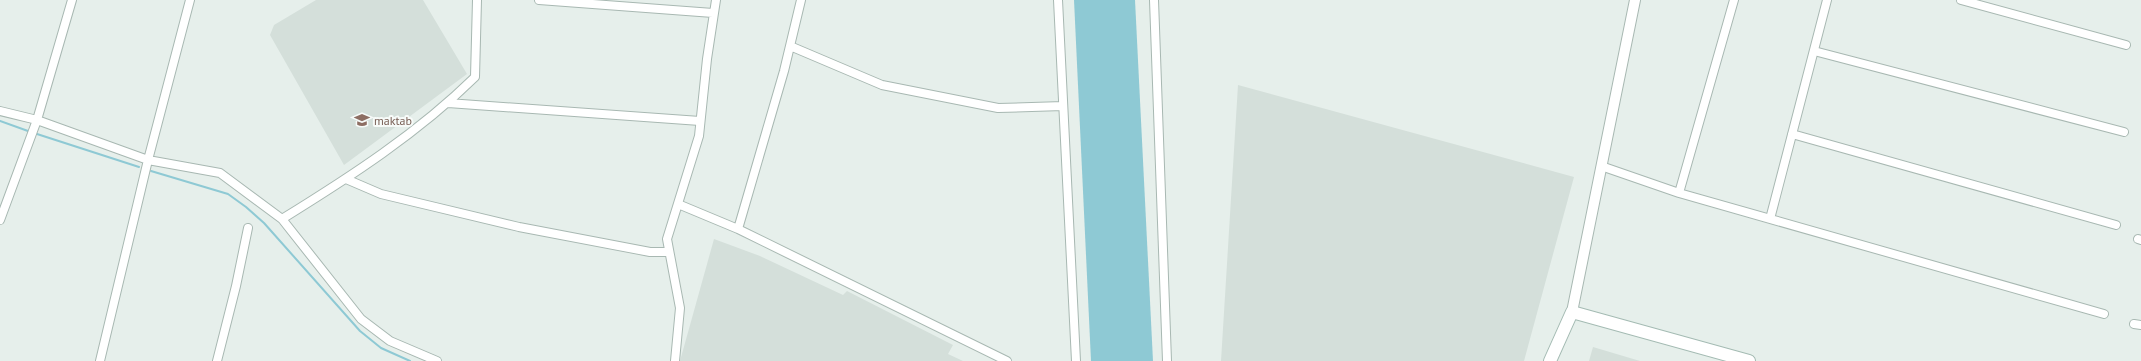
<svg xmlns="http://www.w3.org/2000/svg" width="2141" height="361" font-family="'PT Sans',sans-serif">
<rect width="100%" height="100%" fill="#e6efeb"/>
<path fill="#d4dfda" d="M 316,0 L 423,0 L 467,74 L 344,165 L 270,35 L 274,25 Z
M 1238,85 L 1574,177 L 1524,361 L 1221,361 Z
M 714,239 L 760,256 L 843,295 L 847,291 L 953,345 L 948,354 L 963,361 L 680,361 Z
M 1593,347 L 1640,361 L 1589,361 Z"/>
<path fill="#8ec9d4" d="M 1074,0 L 1135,0 L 1153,361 L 1091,361 Z"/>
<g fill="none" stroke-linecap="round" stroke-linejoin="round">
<path stroke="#8ec9d4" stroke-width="2" d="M 0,121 L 28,131
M 37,134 L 139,167
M 151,171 L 228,194 L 246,207 L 264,223 L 360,331 L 381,348 L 410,361"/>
<g stroke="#a8b8b2" stroke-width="10">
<path id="minor" d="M 539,0 L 713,13
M 1058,0 L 1076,361
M 1154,0 L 1167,361
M 1961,0 L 2126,45
M 790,46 L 882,85 L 998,108 L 1063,106
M 1814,51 L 2124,132
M 448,103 L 700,121
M 0,111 L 37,120 L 148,160 L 220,173 L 282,219 L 361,319 L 390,341 L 437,361
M 1792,134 L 2116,225
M 1601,166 L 1679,193 L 2104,314
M 346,179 L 381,194 L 519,227 L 650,252 L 669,252
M 1679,193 L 1734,0
M 678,204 L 738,229 L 1007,361
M 282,219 C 350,177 418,133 475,77 L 477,0
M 1770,219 L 1827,0
M 0,220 L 37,120 L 72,0
M 738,229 L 784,71 L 801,0
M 2138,239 L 2141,240
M 2134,324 L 2141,325
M 100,361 L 148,160 L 190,0
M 217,361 L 236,286 L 248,228
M 675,361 L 680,308 L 667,239 L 699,136 L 707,59 L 716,0"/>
</g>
<g stroke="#a8b8b2" stroke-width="12">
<path id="tertiary" d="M 1572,312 L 1635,0"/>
</g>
<g stroke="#a4bbb3" stroke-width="14">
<path id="secondary" d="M 1550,361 L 1572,312 L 1749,361"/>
</g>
<use href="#minor" stroke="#fff" stroke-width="8"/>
<use href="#tertiary" stroke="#fff" stroke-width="10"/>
<use href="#secondary" stroke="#fff" stroke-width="12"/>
</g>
<defs>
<g id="school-bare" transform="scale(1.2)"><path d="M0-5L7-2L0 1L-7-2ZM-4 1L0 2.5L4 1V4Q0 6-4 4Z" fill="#8d6e63" stroke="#f7fbf9" stroke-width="2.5" paint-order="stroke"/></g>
</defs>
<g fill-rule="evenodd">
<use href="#school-bare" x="362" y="120"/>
</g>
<g text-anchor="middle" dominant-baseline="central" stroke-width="4" stroke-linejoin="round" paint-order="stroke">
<g font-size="12" fill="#785e54" stroke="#f7fbf9" text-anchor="start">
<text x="374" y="120">maktab</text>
</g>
</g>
</svg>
